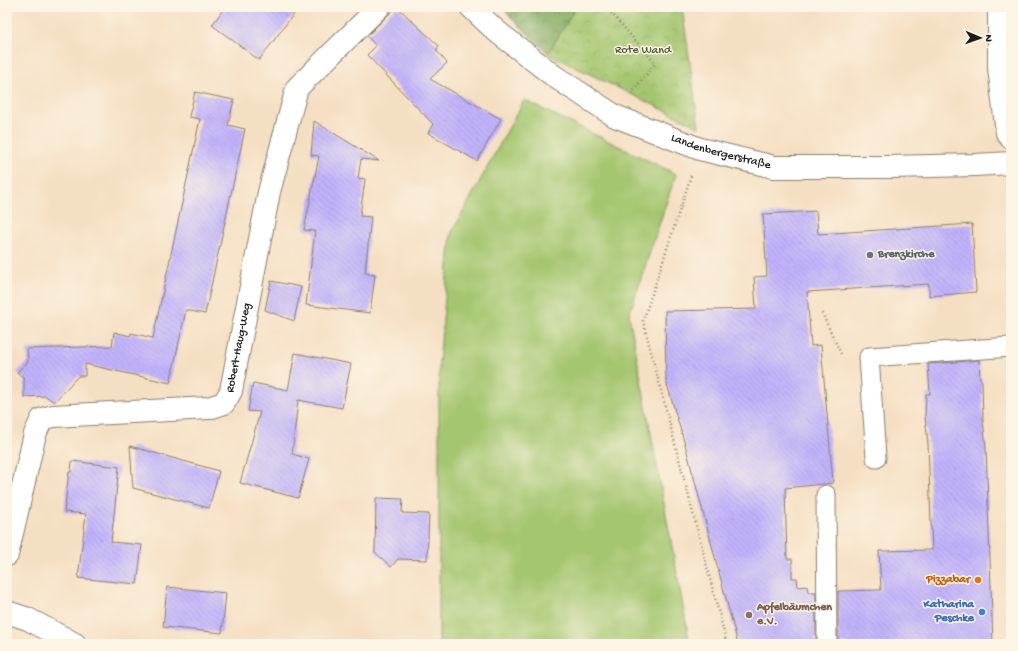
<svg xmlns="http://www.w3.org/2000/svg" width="1018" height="651" font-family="'Gochi Hand',sans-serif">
<defs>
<pattern id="forest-crowns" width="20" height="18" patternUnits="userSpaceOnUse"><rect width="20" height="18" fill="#84ab62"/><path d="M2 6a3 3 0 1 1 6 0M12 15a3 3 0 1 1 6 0" fill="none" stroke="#6b8a50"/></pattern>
<pattern id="park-crowns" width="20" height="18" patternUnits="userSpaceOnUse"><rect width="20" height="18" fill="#a5c66f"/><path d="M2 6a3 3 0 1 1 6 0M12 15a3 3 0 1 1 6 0" fill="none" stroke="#8daa60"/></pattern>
<pattern id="building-back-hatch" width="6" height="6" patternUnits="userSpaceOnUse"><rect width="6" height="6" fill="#c1b3fb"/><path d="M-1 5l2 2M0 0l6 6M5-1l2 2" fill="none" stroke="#a599d7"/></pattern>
</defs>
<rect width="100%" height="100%" fill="#fcf5e5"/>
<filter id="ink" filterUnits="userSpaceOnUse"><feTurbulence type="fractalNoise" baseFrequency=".025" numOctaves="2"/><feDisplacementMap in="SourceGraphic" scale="8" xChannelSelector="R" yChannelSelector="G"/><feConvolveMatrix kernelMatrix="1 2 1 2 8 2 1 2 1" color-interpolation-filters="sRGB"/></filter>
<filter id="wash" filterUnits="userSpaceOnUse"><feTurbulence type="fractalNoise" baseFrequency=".012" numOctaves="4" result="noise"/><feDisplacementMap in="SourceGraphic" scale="16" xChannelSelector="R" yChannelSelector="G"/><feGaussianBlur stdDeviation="0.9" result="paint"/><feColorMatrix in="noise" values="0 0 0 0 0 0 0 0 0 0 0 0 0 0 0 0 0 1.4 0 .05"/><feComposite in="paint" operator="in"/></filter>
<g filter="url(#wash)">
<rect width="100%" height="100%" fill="#f5dfc2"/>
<path fill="#a5c66f" stroke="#607146" d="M 524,100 L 676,174 L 629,315 L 690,644 L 439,644 L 439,363 L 451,234 Z"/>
<path fill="url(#forest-crowns)" stroke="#50643f" d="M 501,7 L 576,7 L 548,54 Z"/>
<path fill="url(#park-crowns)" stroke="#607146" d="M 576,7 L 682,7 L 699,127 L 548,54 Z"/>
<g id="blocks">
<path fill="url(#building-back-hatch)" d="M 225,7 L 299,7 L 259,60 L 212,25 Z
M 396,7 L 397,7 L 439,46 L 436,50 L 447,63 L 430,79 L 501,119 L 477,161 L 428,133 L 433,124 L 367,55 L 376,46 L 367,36 Z
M 195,92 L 234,100 L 228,125 L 245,129 L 205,314 L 186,310 L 170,383 L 85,364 L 85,376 L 78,376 L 54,402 L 46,396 L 24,397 L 24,378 L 17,372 L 28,362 L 27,349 L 112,346 L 114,332 L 130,336 L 131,333 L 153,338 L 200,119 L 189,117 Z
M 314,121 L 379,161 L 361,159 L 358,178 L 365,179 L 360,216 L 371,217 L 365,273 L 375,275 L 370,313 L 306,305 L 315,231 L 304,230 L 319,156 L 311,155 Z
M 816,211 L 818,234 L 972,224 L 976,292 L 929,296 L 929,284 L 807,292 L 811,346 L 821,345 L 833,483 L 785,488 L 787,559 L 792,559 L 792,578 L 797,578 L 798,587 L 807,586 L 808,592 L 816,592 L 816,644 L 738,644 L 686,448 L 666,381 L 665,311 L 756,309 L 754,277 L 767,276 L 763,214 Z
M 271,281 L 301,287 L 294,321 L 265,310 Z
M 295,353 L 351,364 L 342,408 L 298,400 L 292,454 L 309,459 L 298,498 L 240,483 L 260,412 L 248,411 L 253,383 L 288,390 Z
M 979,360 L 980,379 L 982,381 L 983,420 L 986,448 L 993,644 L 838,644 L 838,591 L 881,590 L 879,551 L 932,550 L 928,444 L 925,416 L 926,394 L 930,394 L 928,364 Z
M 130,446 L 219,471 L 209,508 L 133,488 Z
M 72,461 L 119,467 L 111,542 L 142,545 L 137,584 L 78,578 L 86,514 L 64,512 L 69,472 L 71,472 Z
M 376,498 L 403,499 L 402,513 L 429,514 L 427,560 L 398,559 L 391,567 L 375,552 Z
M 167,587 L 226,593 L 222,633 L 163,627 Z"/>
</g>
</g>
<g filter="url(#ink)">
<use href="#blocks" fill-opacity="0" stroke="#887e6f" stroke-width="1"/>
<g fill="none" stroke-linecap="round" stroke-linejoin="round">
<g stroke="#887e6f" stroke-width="21">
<path id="service" d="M 876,458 L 869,357 L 1011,347
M 826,495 L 827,644"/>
</g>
<g stroke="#887e6f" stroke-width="24">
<g id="minor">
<path id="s1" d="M 471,7 L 495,30 L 554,76 L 615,116 L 700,149 L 774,167 L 889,167 L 975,165 L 1011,163"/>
<path id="s2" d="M 7,555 L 35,434 L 42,419 L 53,416 L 209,408 L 224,403 L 231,391 L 269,192 L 297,88 L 379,7"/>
</g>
</g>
<g stroke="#887e6f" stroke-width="24">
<path id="tertiary" d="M 999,7 L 999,68 L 1007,133 L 1011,138
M 7,612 L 28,619 L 75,644"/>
</g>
<g stroke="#887e6f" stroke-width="24">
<path id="secondary" d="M 1007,7 L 1011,9"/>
</g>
<path stroke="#887e6f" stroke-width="2.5" stroke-dasharray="1 3" stroke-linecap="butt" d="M 606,7 L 655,63 L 632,93
M 966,7 L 970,14
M 691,176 L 643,321 L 727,644
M 822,313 L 842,356"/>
<use href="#service" stroke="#fff" stroke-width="19"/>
<use href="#minor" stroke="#fff" stroke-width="22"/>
<use href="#tertiary" stroke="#fff" stroke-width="22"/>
<use href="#secondary" stroke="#fff" stroke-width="22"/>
</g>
</g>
<circle fill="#6b7280" stroke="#fcf5e5" stroke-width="1.5" cx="870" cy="255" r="4"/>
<circle fill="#e8710a" stroke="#fcf5e5" stroke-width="1.5" cx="978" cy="580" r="4"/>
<circle fill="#3f7fe0" stroke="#fcf5e5" stroke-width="1.5" cx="982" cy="612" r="4"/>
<circle fill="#8d6e63" stroke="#fcf5e5" stroke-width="1.5" cx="749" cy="615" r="4"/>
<g text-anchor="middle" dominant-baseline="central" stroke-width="3" stroke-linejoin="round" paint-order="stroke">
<g font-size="12" fill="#4c5839" stroke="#fcf5e5">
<text x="643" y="51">Rote Wand</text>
</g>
<g font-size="12" fill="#1c1c1c" stroke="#fcf5e5">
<text stroke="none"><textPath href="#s1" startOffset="293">Landenbergerstraße</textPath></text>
<text stroke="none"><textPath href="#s2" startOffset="382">Robert-Haug-Weg</textPath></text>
</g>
<g font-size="12" font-weight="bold" fill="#5b616d" stroke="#fcf5e5" text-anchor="start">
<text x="878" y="255">Brenzkirche</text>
</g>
<g font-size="12" font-weight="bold" fill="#c56008" stroke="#fcf5e5" text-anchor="end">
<text x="970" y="580">Pizzabar</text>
</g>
<g font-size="12" font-weight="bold" fill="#366cbe" stroke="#fcf5e5" text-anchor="end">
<text x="974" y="605">Katharina<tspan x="974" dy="14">Peschke</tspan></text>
</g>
<g font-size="12" font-weight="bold" fill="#785e54" stroke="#fcf5e5" text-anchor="start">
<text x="757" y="608">Apfelbäumchen<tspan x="757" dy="14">e.V.</tspan></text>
</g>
</g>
<rect width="1018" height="651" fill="none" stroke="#fcf5e5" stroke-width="24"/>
<g transform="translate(980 38) rotate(92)" stroke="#fcf5e5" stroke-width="3" paint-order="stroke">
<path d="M0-3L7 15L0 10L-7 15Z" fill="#1c1c1c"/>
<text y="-6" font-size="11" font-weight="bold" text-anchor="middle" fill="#1c1c1c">N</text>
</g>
</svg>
